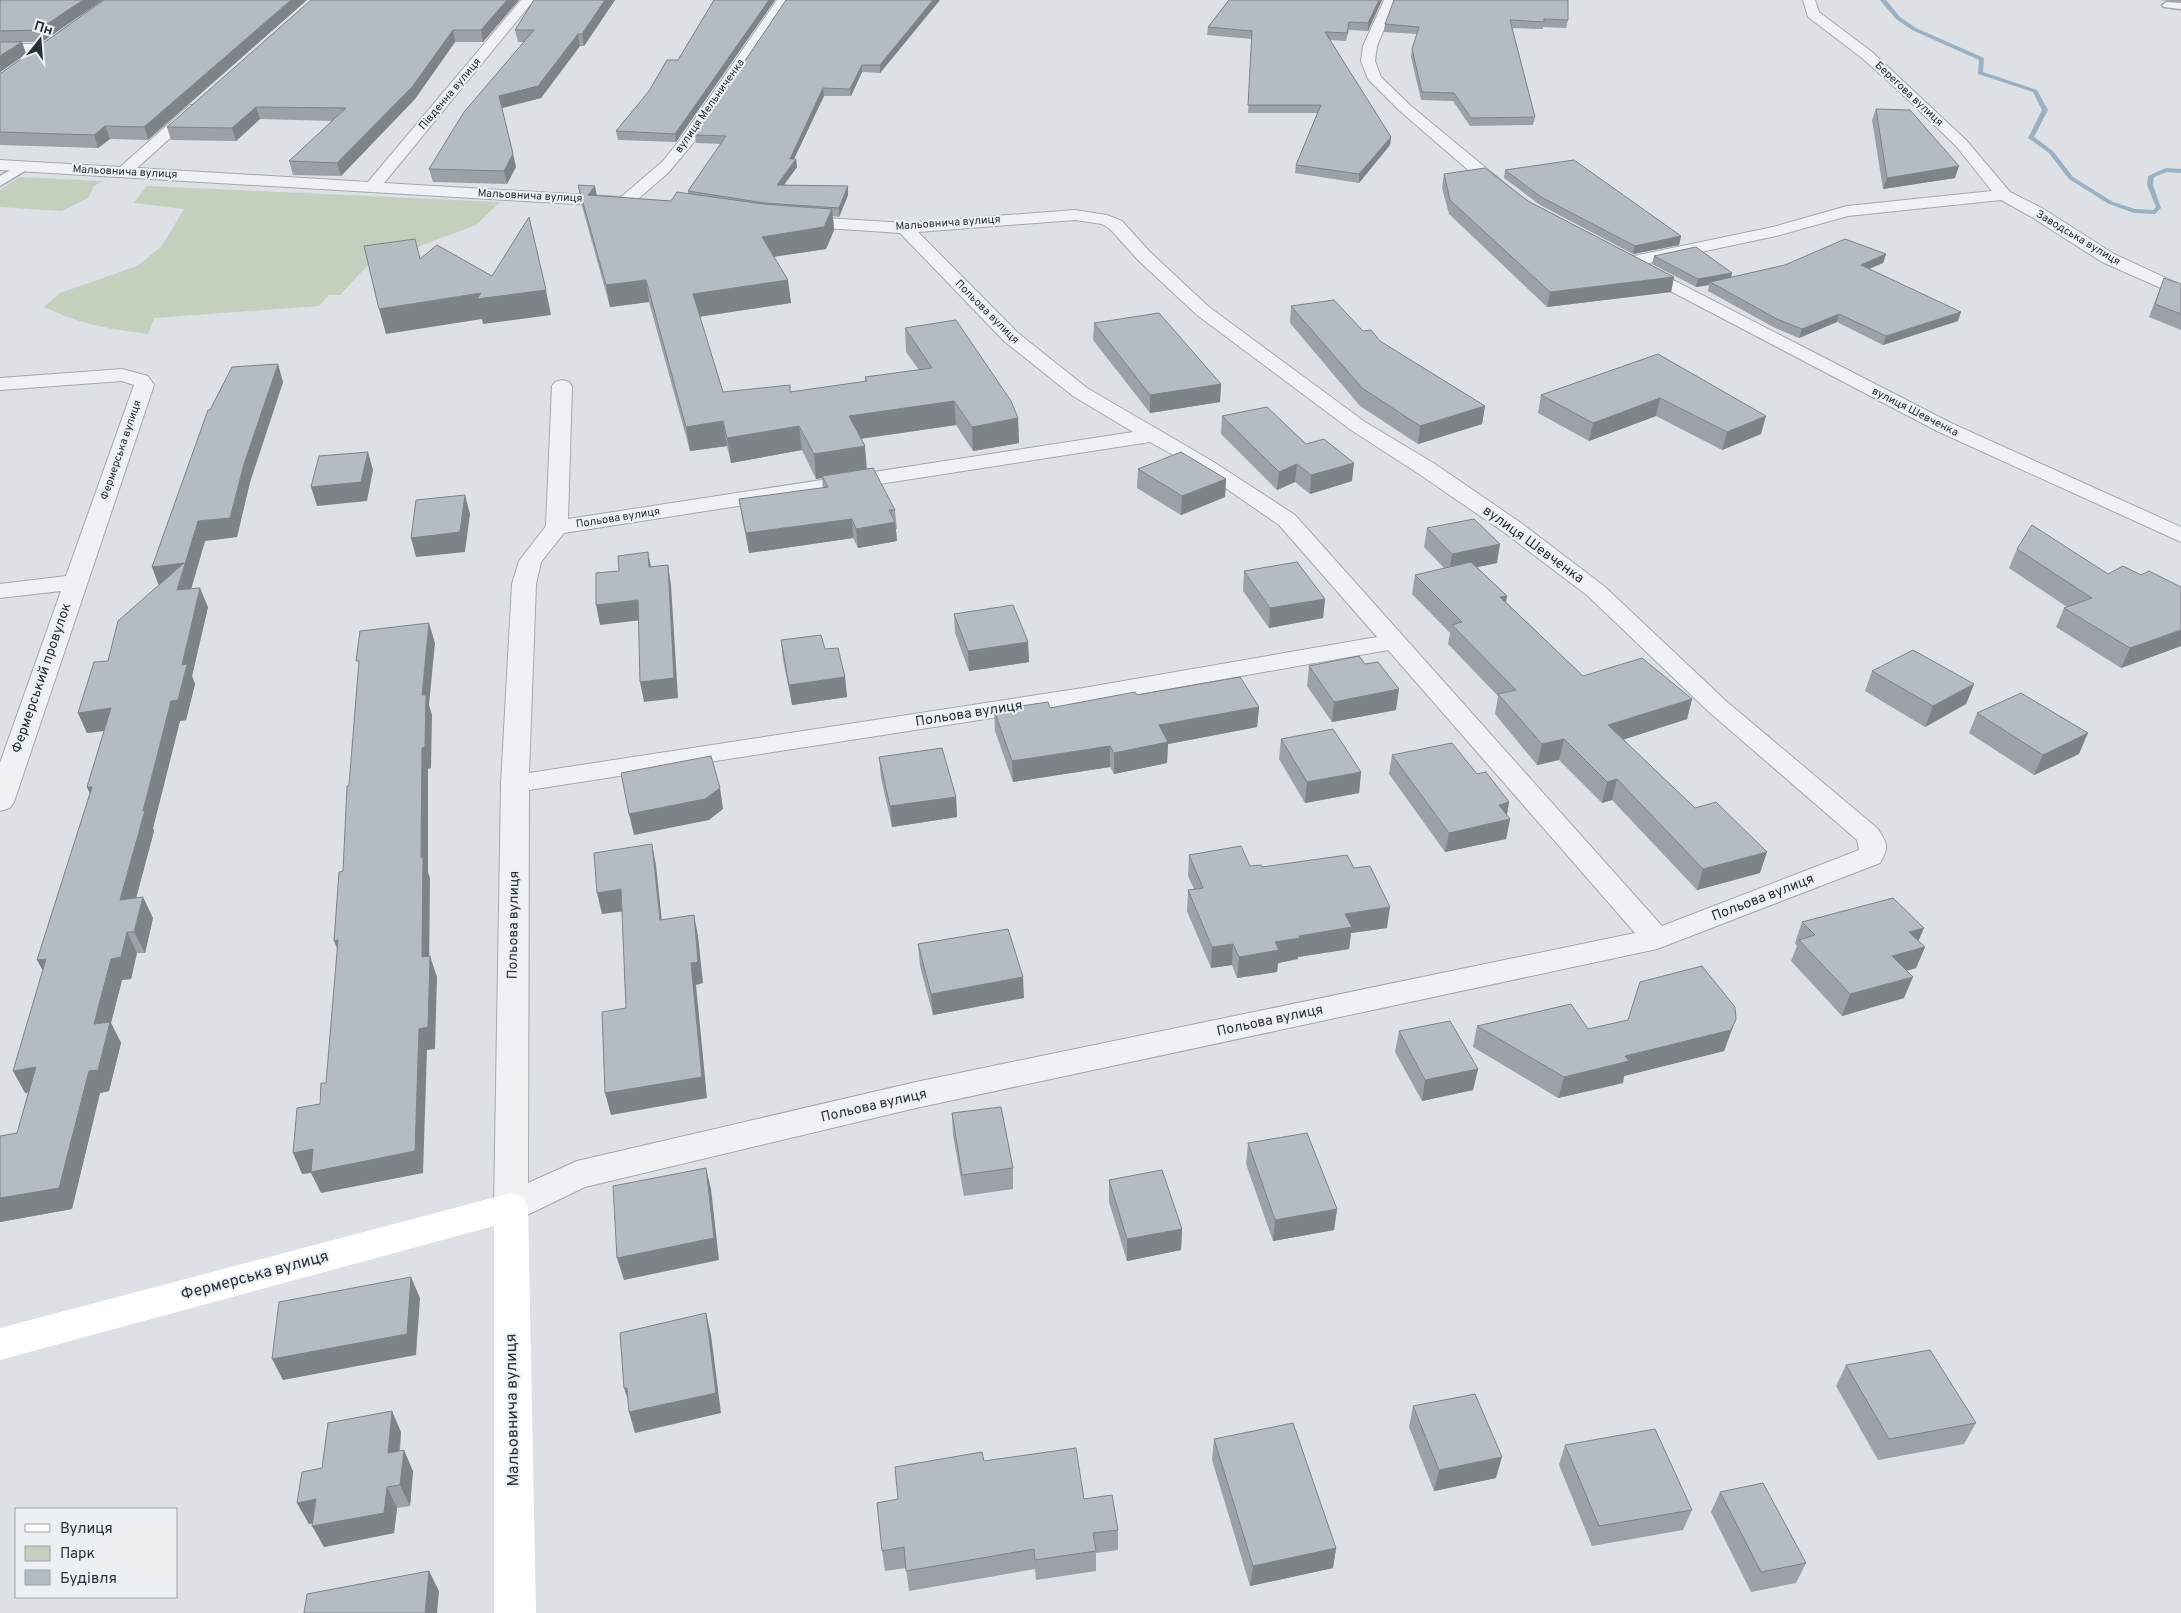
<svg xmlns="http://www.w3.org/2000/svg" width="2181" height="1613" font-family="Overpass,sans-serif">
<rect width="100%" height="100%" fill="#dde1e6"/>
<path fill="#c4cfbe" d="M 20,177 L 103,181 L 94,186 L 88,198 L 62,211 L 0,207 L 0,190 Z
M 147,186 L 500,202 L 476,225 L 367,266 L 340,295 L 329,295 L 319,306 L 154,318 L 148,334 C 108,329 80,324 44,307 L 60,293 L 137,266 L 161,247 L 184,209 L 134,203 Z"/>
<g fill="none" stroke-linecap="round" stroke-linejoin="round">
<path fill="#9ab1c3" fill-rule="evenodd" d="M 1880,0 L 1886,0 L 1900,17 L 1916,28 L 1984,58 L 1983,72 L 2037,90 L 2048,110 L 2034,137 L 2053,151 L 2073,177 L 2113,202 L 2135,209 L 2153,210 L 2156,207 L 2147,185 L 2148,176 L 2166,168 L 2181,169 L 2181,173 L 2167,172 L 2154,177 L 2153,185 L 2161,208 L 2155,214 L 2134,213 L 2109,204 L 2069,179 L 2049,153 L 2028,138 L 2042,110 L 2033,92 L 1978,74 L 1979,60 L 1912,30 L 1896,19 Z"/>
<g stroke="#a3a8af" stroke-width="3">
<path id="service" d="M 2167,2 L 2181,3 L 2181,9 L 2164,7 L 2162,5 Z
M 24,162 L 30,166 L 28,169 L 0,186 L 0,176 Z"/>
</g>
<g stroke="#a3a8af" stroke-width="2">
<path id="minor" d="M 521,0 L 534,0 L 384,183 L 621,197 L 663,161 L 683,136 L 777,0 L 789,0 L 694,142 L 668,173 L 631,205 L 625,207 L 0,170 L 0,160 L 120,167 L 190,105 L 200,105 L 202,108 L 200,111 L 137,168 L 368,182 Z
M 1803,0 L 1815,0 L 1819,12 L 1872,52 L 1966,140 L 2010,192 L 2042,208 L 2114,254 L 2181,285 L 2181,297 L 2102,262 L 2030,216 L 2001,200 L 1848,216 L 1776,236 L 1630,267 L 1624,266 L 1621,262 L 1624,258 L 1773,227 L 1847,206 L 1992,191 L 1956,146 L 1901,93 L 1862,58 L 1808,17 Z
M 0,44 L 47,44 L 54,48 L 47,52 L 0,52 Z
M 1075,210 L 1107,215 L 1122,221 L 1150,252 L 1209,307 L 1365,422 L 1435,464 L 1521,523 L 1604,586 L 1726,701 L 1877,828 C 1887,843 1890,846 1880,863 L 1657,949 L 916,1108 L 585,1187 L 523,1217 L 511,1221 L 499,1217 L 494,1207 L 501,784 L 512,584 L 519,561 L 546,526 L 552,386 L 555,382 L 562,380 L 569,382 L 572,386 L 568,519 L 1133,432 L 1073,396 L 1004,341 L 900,233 L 795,226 L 789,225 L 787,221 L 789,217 L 795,216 L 905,223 ZM 1075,220 L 1102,224 L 1110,229 L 1138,260 L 1197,315 L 1351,430 L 1419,474 L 1505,533 L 1588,596 L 1708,711 L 1857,840 L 1859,850 L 1662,926 L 1295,515 L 1212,461 L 1087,388 L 1018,333 L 918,232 ZM 1150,442 L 1198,469 L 1279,525 L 1377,637 L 1089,687 L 529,773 L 536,584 L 541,562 L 564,533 ZM 1388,650 L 1635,933 L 916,1082 L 577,1161 L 528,1183 L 529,790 L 1089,703 Z
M 122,369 L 148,376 L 154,385 L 14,802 L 10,808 L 0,811 L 0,763 L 61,591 L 0,598 L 0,584 L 66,576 L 134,385 L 122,381 L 0,390 L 0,378 Z"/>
</g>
<g stroke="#a3a8af" stroke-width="2">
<path id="tertiary" d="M 1384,0 L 1396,0 L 1377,46 L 1375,61 L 1381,77 L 1411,106 L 1515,192 L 1513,195 L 1501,195 L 1481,181 L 1401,112 L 1368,79 L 1361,61 L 1363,46 Z
M 1640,263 L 1951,423 L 2181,527 L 2181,542 L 1937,431 L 1634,272 L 1631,268 L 1634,264 Z"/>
</g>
<use href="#service" fill="#eff1f4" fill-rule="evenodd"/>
<use href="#minor" fill="#eff1f4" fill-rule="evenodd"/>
<use href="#tertiary" fill="#eff1f4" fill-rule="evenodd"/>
<path fill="#fff" fill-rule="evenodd" d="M 511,1193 L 523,1197 L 528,1207 L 536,1613 L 494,1613 L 494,1226 L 0,1360 L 0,1328 Z"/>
</g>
<path fill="#9ba1a7" d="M 0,0 L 103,0 L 42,42 L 22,42 L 26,54 L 0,72 Z
M 104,0 L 148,140 L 110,139 L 98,148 L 0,145 L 0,73 L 1,73 Z
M 519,0 L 483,42 L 455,42 L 415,99 L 341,176 L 293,175 L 289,161 L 333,121 L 260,119 L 236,141 L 171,140 L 167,127 Z
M 534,0 L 615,0 L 584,46 L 580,46 L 541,98 L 502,108 L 516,167 L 507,184 L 433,182 L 429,169 L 524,42 L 518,42 L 515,30 Z
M 714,0 L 775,0 L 676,142 L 618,140 L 616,131 L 678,60 Z
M 940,0 L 880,73 L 862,72 L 851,96 L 824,96 L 794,159 L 796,159 L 797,167 L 784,185 L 848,186 L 848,195 L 839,217 L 833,216 L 834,230 L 826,249 L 774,257 L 791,303 L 699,317 L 723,392 L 790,392 L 865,382 L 865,377 L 919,370 L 906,352 L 905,328 L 1018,418 L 1019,443 L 973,451 L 956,425 L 861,439 L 867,469 L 895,510 L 897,529 L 896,529 L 897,541 L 858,548 L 853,538 L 749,553 L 742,518 L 739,499 L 823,488 L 822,478 L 816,479 L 802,450 L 731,463 L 727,446 L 690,451 L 649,302 L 610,307 L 582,206 L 578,185 L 596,196 L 671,201 L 688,193 L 688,191 L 721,144 L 696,143 L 695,135 Z
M 1229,0 L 1382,0 L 1368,31 L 1349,30 L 1346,41 L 1330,40 L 1391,137 L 1390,145 L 1359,183 L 1295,173 L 1296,165 L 1317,113 L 1248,113 L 1252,39 L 1207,35 L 1208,27 Z
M 1394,0 L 1568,20 L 1566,28 L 1543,27 L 1543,29 L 1512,28 L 1535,117 L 1533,125 L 1470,126 L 1453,101 L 1421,100 L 1411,57 L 1412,49 L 1417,34 L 1384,32 L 1385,24 Z
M 2159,0 L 2181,0 L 2181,2 Z
M 1876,109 L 1955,178 L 1883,189 L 1872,120 Z
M 1505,170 L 1681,236 L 1679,245 L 1633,254 L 1540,205 L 1504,178 Z
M 1444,174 L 1528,201 L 1674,277 L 1671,292 L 1547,307 L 1449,214 L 1442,188 Z
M 1886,254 L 1883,263 L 1869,269 L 1958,321 L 1883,345 L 1837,322 L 1799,338 L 1775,328 L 1708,291 L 1709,285 L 1696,287 L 1652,264 L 1654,256 L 1732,273 L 1731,277 Z
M 2164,278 L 2181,284 L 2181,330 L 2149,317 Z
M 1291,306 L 1363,331 L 1485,406 L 1482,424 L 1418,444 L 1360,406 L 1290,323 Z
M 1094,323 L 1221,384 L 1220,402 L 1150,413 L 1093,340 Z
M 1658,354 L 1761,434 L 1722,450 L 1656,416 L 1589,441 L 1538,413 L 1541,395 Z
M 283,382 L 250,482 L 237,537 L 205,541 L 191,589 L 208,607 L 192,676 L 195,684 L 186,720 L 180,721 L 153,828 L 154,831 L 136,898 L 153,918 L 145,953 L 137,953 L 131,979 L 122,980 L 111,1023 L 121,1043 L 109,1091 L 100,1093 L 72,1209 L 0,1222 L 0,1136 L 17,1133 L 28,1092 L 25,1093 L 43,971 L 90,794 L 87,787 L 104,731 L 87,733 L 78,713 L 108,661 L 159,585 L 152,567 L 210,410 Z
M 1222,416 L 1306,444 L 1352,481 L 1310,494 L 1295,482 L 1277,490 L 1221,434 Z
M 1138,469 L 1226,479 L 1225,497 L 1181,515 L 1137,488 Z
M 1427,528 L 1497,563 L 1477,567 L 1507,596 L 1506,602 L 1583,676 L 1692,699 L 1687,719 L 1623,739 L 1760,873 L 1697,890 L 1612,800 L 1602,803 L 1559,760 L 1537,765 L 1495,714 L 1498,696 L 1448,644 L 1450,633 L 1412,594 L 1415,575 L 1444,568 L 1424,547 Z
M 2017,549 L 2108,574 L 2141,575 L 2181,587 L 2181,646 L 2121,668 L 2056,627 L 2064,608 L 2067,607 L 2009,568 Z
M 1244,571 L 1325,599 L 1323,618 L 1269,628 L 1243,591 Z
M 954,614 L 1028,642 L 1029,662 L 969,671 L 955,633 Z
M 781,640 L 825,649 L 845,677 L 847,697 L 792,705 L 783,660 Z
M 1365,664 L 1396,710 L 1332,722 L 1307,686 L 1309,666 Z
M 1872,671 L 1974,684 L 1966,704 L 1925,727 L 1865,691 Z
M 1137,695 L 1259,707 L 1257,727 L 1168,744 L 1167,763 L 1114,774 L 1110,767 L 1013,782 L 995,731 L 994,710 L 1050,708 Z
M 1977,713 L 2079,754 L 2034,775 L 1969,733 Z
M 1281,739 L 1361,772 L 1359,793 L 1305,803 L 1279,759 Z
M 1392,755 L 1477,774 L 1509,802 L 1507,815 L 1510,819 L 1506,839 L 1445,852 L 1389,774 Z
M 879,757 L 956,797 L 957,817 L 892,827 L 881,778 Z
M 1189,855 L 1250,866 L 1354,868 L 1387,928 L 1351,933 L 1349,949 L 1298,957 L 1298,959 L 1278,963 L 1277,972 L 1237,978 L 1232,965 L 1211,968 L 1187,911 L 1188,890 L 1194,889 L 1188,876 Z
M 1802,922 L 1918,941 L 1925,947 L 1916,968 L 1907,971 L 1904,998 L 1842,1016 L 1791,961 L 1797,946 L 1795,943 Z
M 918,944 L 1024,998 L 933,1015 L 920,966 Z
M 1477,1026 L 1588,1029 L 1728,1040 L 1724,1051 L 1624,1076 L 1623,1083 L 1558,1098 L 1473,1047 Z
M 1399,1031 L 1478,1069 L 1473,1090 L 1422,1101 L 1395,1052 Z
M 952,1113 L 1013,1168 L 1013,1189 L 964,1196 L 953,1135 Z
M 1248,1143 L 1337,1209 L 1334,1230 L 1273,1241 L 1246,1164 Z
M 1109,1180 L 1182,1229 L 1181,1250 L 1127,1261 L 1109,1202 Z
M 1846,1365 L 1976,1423 L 1964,1444 L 1878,1460 L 1836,1386 Z
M 1413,1406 L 1496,1478 L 1434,1491 L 1409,1427 Z
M 401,1432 L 400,1451 L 413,1471 L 410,1506 L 397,1508 L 394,1533 L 324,1547 L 313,1523 L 309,1524 L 297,1503 L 322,1468 Z
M 1214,1439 L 1336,1548 L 1333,1568 L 1250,1586 L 1212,1460 Z
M 1565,1445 L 1692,1510 L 1683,1530 L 1592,1546 L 1559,1465 Z
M 984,1461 L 1084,1499 L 1118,1530 L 1118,1550 L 1096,1553 L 1096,1571 L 1036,1580 L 1035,1569 L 909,1591 L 906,1568 L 885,1571 L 882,1551 L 898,1499 Z
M 1720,1492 L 1806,1563 L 1796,1583 L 1751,1592 L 1711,1512 Z"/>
<path fill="#7e8388" d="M 83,0 L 103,0 L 42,42 L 38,30 Z
M 291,0 L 307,0 L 148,140 L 144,127 Z
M 507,0 L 519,0 L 483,42 L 481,30 Z
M 605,0 L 615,0 L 584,46 L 582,34 Z
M 769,0 L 775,0 L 676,142 L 675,134 Z
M 933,0 L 940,0 L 880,73 L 880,65 Z
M 1379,0 L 1382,0 L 1368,31 L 1368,23 Z
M 453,30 L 455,42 L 415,99 L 341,176 L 337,163 Z
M 578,34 L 580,46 L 541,98 L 502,108 L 499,96 Z
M 22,42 L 26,54 L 0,72 L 0,56 Z
M 862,65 L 862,72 L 851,96 L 850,89 Z
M 823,88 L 824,96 L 791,165 L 796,159 L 797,167 L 778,193 L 777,185 Z
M 256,107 L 260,119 L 236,141 L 232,128 Z
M 105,126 L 110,139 L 98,148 L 94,135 Z
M 1391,137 L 1390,145 L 1359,183 L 1359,174 Z
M 513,154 L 516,167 L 507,184 L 504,171 Z
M 1959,166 L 1955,178 L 1883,189 L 1887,178 Z
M 595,186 L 599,207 L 588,195 Z
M 848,186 L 848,195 L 839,217 L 839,208 Z
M 832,209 L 834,230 L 826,249 L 764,258 L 762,237 Z
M 1681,236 L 1679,245 L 1633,254 L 1635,246 Z
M 1886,254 L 1883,263 L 1859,273 L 1861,265 Z
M 1732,273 L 1730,281 L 1710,282 L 1709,285 L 1696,287 L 1698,279 Z
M 1674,277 L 1671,292 L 1547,307 L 1550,292 Z
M 646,280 L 649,302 L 610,307 L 606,285 Z
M 788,280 L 791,303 L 696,317 L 693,294 Z
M 546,290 L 551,315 L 483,324 L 482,319 L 386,334 L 379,309 L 481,293 Z
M 1961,312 L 1958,321 L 1883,345 L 1886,336 Z
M 1839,314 L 1837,322 L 1799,338 L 1802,329 Z
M 278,364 L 283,382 L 250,482 L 237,537 L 205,541 L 185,610 L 159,586 L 152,567 L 198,521 L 244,464 Z
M 1221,384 L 1220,402 L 1150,413 L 1150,395 Z
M 1660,398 L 1656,416 L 1589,441 L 1593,423 Z
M 954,401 L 956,425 L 851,440 L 849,416 Z
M 1485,406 L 1482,424 L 1418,444 L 1420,426 Z
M 1766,416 L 1761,434 L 1722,450 L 1727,432 Z
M 1018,418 L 1019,443 L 973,451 L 972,427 Z
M 723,421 L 727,446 L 690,451 L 686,427 Z
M 799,426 L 802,450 L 731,463 L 727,438 Z
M 865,446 L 867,471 L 822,476 L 822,478 L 816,479 L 814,454 Z
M 368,452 L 373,470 L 367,501 L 317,506 L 311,487 Z
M 1354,463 L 1352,481 L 1310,494 L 1311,475 Z
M 1297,464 L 1295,482 L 1277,490 L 1279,472 Z
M 1226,479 L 1225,497 L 1181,515 L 1182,496 Z
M 465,495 L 470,514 L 465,552 L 416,557 L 411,538 Z
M 852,519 L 853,538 L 749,553 L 746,533 Z
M 895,522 L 897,541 L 858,548 L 856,529 Z
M 1500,544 L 1497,563 L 1449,573 L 1452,554 Z
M 648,552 L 652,572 L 649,567 Z
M 668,565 L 671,585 L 678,698 L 644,702 L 640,682 Z
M 200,588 L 208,607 L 192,676 L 195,684 L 186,720 L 180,721 L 153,828 L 154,831 L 130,921 L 120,900 L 171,701 L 182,665 Z
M 1507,596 L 1503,616 L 1500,597 Z
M 1325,599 L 1323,618 L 1269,628 L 1270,608 Z
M 638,600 L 642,620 L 600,625 L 596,605 Z
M 429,623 L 435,643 L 429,705 L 432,715 L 431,768 L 428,769 L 428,872 L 430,878 L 429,974 L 430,956 L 437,977 L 435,1049 L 427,1050 L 423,1173 L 321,1193 L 311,1173 L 302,1174 L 293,1153 L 419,1029 L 422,957 L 421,858 L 422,695 Z
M 2181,630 L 2181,646 L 2121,668 L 2130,648 Z
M 1028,642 L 1029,662 L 969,671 L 968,651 Z
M 845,677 L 847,697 L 792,705 L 789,685 Z
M 1974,684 L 1966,704 L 1925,727 L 1933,706 Z
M 1399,689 L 1396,710 L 1332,722 L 1334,702 Z
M 1692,699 L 1687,719 L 1604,746 L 1608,725 Z
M 1259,707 L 1257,727 L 1168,744 L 1167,763 L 1114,774 L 1114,753 L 1159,725 Z
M 111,708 L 120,729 L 87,733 L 78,713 Z
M 2088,733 L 2079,754 L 2034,775 L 2043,755 Z
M 1564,739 L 1559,760 L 1537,765 L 1542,744 Z
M 1110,746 L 1110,767 L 1013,782 L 1012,761 Z
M 1361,772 L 1359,793 L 1305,803 L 1307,782 Z
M 1617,779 L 1612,800 L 1602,803 L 1607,782 Z
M 87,787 L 92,787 L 97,808 Z
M 720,788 L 723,809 L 709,820 L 634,835 L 629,814 Z
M 956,797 L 957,817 L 892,827 L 890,806 Z
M 1509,802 L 1506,820 L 1510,819 L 1506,839 L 1445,852 L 1449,833 L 1499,805 Z
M 652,844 L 656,865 L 664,942 L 660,920 Z
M 1767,852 L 1760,873 L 1697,890 L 1703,869 Z
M 621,889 L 626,911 L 602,914 L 597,893 Z
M 143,897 L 153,918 L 145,953 L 134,932 Z
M 1390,907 L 1387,928 L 1351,933 L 1349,949 L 1298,957 L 1298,959 L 1278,963 L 1277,972 L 1237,978 L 1239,957 L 1275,942 L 1299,936 L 1345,914 Z
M 694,915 L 698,936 L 703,983 L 696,985 L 707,1098 L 611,1115 L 605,1093 L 691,963 Z
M 1924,928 L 1915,949 L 1909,932 Z
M 127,932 L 137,953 L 131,979 L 122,980 L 111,1023 L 121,1043 L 109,1091 L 100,1093 L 72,1209 L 0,1222 L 0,1198 L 94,1024 L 111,959 Z
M 338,940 L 343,962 L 334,941 Z
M 1233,944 L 1232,965 L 1211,968 L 1212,947 Z
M 1925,947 L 1916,968 L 1883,977 L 1892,956 Z
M 46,959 L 49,982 L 37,960 Z
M 1023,977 L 1024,998 L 933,1015 L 931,994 Z
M 1913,977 L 1904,998 L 1842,1016 L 1850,994 Z
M 1736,1019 L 1724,1051 L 1624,1076 L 1623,1083 L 1558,1098 L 1564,1077 Z
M 36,1067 L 48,1089 L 25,1093 L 13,1071 Z
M 1478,1069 L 1473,1090 L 1422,1101 L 1425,1080 Z
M 706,1168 L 711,1189 L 719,1260 L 624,1280 L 617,1258 Z
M 1337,1209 L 1334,1230 L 1273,1241 L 1275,1220 Z
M 1182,1229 L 1181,1250 L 1127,1261 L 1127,1239 Z
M 411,1277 L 420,1298 L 416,1355 L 283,1380 L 272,1359 Z
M 706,1313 L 711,1335 L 721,1413 L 635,1433 L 629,1412 Z
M 624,1388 L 627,1388 L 631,1409 Z
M 392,1411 L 401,1432 L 397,1474 L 388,1453 Z
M 404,1450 L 413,1471 L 410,1506 L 400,1485 Z
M 1502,1457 L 1496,1478 L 1434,1491 L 1439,1470 Z
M 387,1487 L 397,1508 L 394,1533 L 324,1547 L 312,1526 Z
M 316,1499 L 327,1520 L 309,1524 L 297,1503 Z
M 1336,1548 L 1333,1568 L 1250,1586 L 1253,1566 Z
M 429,1571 L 439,1591 L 437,1613 L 425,1613 Z"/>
<path fill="#b4bbc2" stroke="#7e8388" d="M 0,0 L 83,0 L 38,30 L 0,31 Z
M 104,0 L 291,0 L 144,127 L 105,126 L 94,135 L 0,132 L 0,73 L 1,73 Z
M 311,0 L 507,0 L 481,30 L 453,30 L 412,87 L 337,163 L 289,161 L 346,108 L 256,107 L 232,128 L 167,127 Z
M 534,0 L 605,0 L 582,34 L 578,34 L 538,86 L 499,96 L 513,154 L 504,171 L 429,169 L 464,112 L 534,30 L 515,30 Z
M 714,0 L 769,0 L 675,134 L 616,131 L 649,91 L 667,60 L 678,60 Z
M 786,0 L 933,0 L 880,65 L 862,65 L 850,89 L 823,88 L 790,159 L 796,159 L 777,185 L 848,186 L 839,208 L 765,203 L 688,191 L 726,136 L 695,135 Z
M 1229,0 L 1379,0 L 1368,23 L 1349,22 L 1347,33 L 1325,32 L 1391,137 L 1359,174 L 1296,165 L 1321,105 L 1248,105 L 1252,31 L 1208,27 Z
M 1394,0 L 1568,0 L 1568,20 L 1544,19 L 1544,22 L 1510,20 L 1535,117 L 1471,118 L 1454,93 L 1422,92 L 1412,49 L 1419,27 L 1385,24 Z
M 0,42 L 22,42 L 0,56 Z
M 1876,109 L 1910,110 L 1959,166 L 1887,178 Z
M 1574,160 L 1681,236 L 1635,246 L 1541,197 L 1505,170 Z
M 1485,168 L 1528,201 L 1674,277 L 1550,292 L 1450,200 L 1444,174 Z
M 578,185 L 595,186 L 588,195 L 671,201 L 677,192 L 763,204 L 832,209 L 824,227 L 762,237 L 788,280 L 693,294 L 723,392 L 790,385 L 790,392 L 867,381 L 865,377 L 932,368 L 905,328 L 956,320 L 1011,401 L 1018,418 L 972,427 L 954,401 L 849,416 L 865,446 L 814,454 L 799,426 L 727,438 L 723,421 L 686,427 L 646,280 L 606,285 Z
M 529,217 L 546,290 L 477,299 L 481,293 L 379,309 L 364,246 L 415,239 L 420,259 L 437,245 L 492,276 Z
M 1845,239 L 1886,254 L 1861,265 L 1961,312 L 1886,336 L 1839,314 L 1802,329 L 1777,319 L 1710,282 L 1785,265 Z
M 1696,247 L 1732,273 L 1698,279 L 1654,256 Z
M 2164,278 L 2181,284 L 2181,314 L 2155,304 Z
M 1334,300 L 1363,331 L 1371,330 L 1380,341 L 1485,406 L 1420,426 L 1362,388 L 1291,306 Z
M 1159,313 L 1221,384 L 1150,395 L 1094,323 Z
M 1658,354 L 1766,416 L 1727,432 L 1660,398 L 1593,423 L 1541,395 Z
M 278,364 L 244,464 L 230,518 L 198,521 L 177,590 L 200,588 L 182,665 L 187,664 L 178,700 L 171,701 L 143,811 L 145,810 L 120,900 L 143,897 L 134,932 L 127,932 L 121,957 L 111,959 L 94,1024 L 110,1022 L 98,1070 L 89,1071 L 59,1188 L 0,1198 L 0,1136 L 17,1133 L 36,1067 L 13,1071 L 46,959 L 37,960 L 92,787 L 87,787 L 111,708 L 78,713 L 94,662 L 108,661 L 118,621 L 184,563 L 152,567 L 208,410 L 210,410 L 232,367 Z
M 1267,407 L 1306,444 L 1324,439 L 1354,463 L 1311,475 L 1297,464 L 1279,472 L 1222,416 Z
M 368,452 L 361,482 L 311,487 L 319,456 Z
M 1181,452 L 1226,479 L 1182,496 L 1138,469 Z
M 873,468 L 895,510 L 889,510 L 895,522 L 856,529 L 852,519 L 746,533 L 739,499 L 828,487 L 822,476 Z
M 465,495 L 460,532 L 411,538 L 416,500 Z
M 1474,519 L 1500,544 L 1452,554 L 1427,528 Z
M 2032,525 L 2108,574 L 2123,566 L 2141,575 L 2149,571 L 2181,587 L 2181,630 L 2130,648 L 2064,608 L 2092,598 L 2017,549 Z
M 648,552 L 649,567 L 668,565 L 674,678 L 640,682 L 638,600 L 596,605 L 596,573 L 619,571 L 618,556 Z
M 1297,562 L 1325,599 L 1270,608 L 1244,571 Z
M 1471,562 L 1507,596 L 1500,597 L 1583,676 L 1642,658 L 1692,699 L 1608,725 L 1695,808 L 1716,802 L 1767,852 L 1703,869 L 1617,779 L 1607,782 L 1564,739 L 1542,744 L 1498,694 L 1516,690 L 1452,625 L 1462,622 L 1415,575 Z
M 1013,605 L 1028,642 L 968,651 L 954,614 Z
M 429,623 L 422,695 L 426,695 L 425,747 L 422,748 L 421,858 L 423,857 L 422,957 L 430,956 L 428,1027 L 419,1029 L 415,1151 L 311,1172 L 313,1149 L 293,1153 L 297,1108 L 320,1104 L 321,1083 L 326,1083 L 338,940 L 334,941 L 339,872 L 343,871 L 347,786 L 349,785 L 359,661 L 356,661 L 360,631 Z
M 821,635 L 825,649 L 838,648 L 845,677 L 789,685 L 781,640 Z
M 1913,650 L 1974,684 L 1933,706 L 1872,671 Z
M 1359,656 L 1365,664 L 1378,662 L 1399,689 L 1334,702 L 1309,666 Z
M 1240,677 L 1259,707 L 1159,725 L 1168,742 L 1114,753 L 1110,746 L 1012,761 L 994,710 L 1048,702 L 1050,708 L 1135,692 L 1137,695 Z
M 2021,693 L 2088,733 L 2043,755 L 1977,713 Z
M 1333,729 L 1361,772 L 1307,782 L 1281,739 Z
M 1452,743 L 1477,774 L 1486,772 L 1509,802 L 1499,805 L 1510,819 L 1449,833 L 1392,755 Z
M 942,748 L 956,797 L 890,806 L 879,757 Z
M 711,756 L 720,788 L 705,799 L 629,814 L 621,773 Z
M 652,844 L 660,920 L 694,915 L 698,962 L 691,963 L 702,1077 L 605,1093 L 602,1012 L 626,1008 L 621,889 L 597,893 L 594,853 Z
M 1241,846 L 1250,866 L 1261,865 L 1262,867 L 1347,855 L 1354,868 L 1370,866 L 1390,907 L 1345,914 L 1352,927 L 1299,936 L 1300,938 L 1275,942 L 1279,950 L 1239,957 L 1233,944 L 1212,947 L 1188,890 L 1203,888 L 1189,855 Z
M 1893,898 L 1924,928 L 1909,932 L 1925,947 L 1892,956 L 1913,977 L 1850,994 L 1799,940 L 1815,935 L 1802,922 Z
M 1008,929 L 1023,977 L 931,994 L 918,944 Z
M 1702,966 L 1735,1007 L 1736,1019 L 1731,1030 L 1625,1056 L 1629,1061 L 1564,1077 L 1477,1026 L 1571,1004 L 1588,1029 L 1628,1020 L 1640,982 Z
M 1450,1021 L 1478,1069 L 1425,1080 L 1399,1031 Z
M 1001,1107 L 1013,1168 L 962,1175 L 952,1113 Z
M 1307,1133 L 1337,1209 L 1275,1220 L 1248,1143 Z
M 706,1168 L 714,1238 L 617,1258 L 613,1186 Z
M 1162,1170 L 1182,1229 L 1127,1239 L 1109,1180 Z
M 411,1277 L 407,1334 L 272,1359 L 279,1302 Z
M 706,1313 L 716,1393 L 629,1412 L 627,1388 L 624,1388 L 620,1333 Z
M 1930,1350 L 1976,1423 L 1889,1439 L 1846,1365 Z
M 1475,1394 L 1502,1457 L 1439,1470 L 1413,1406 Z
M 392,1411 L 388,1453 L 404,1450 L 400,1485 L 387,1487 L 384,1513 L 312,1526 L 316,1499 L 297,1503 L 302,1472 L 322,1468 L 328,1423 Z
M 1293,1423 L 1336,1548 L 1253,1566 L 1214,1439 Z
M 1655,1429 L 1692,1510 L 1599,1526 L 1565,1445 Z
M 1076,1448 L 1084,1499 L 1112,1495 L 1118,1530 L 1093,1533 L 1096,1551 L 1035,1560 L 1034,1549 L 906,1571 L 904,1547 L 882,1551 L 877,1503 L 898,1499 L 895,1467 L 982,1452 L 984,1461 Z
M 1763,1483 L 1806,1563 L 1761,1572 L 1720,1492 Z
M 429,1571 L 425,1613 L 304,1613 L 307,1594 Z"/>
<g text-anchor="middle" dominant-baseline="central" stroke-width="4" stroke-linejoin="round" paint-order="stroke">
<g font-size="11" fill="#28303b" stroke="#ecf0f3">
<text transform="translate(450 94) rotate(-50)">Південна вулиця</text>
<text transform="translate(1909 94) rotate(43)">Берегова вулиця</text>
<text transform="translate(710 106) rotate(-55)">вулиця Мельниченка</text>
<text transform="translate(125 172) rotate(3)">Мальовнича вулиця</text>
<text transform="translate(530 196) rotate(3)">Мальовнича вулиця</text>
<text transform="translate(948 223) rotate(-4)">Мальовнича вулиця</text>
<text transform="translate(2078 238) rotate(31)">Заводська вулиця</text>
<text transform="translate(987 312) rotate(45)">Польова вулиця</text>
<text transform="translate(1915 412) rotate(27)">вулиця Шевченка</text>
<text transform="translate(121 450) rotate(-71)">Фермерська вулиця</text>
<text transform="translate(618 518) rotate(-9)">Польова вулиця</text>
</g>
<g font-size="14" fill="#28303b" stroke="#ecf0f3">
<text transform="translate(1533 545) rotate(36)">вулиця Шевченка</text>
<text transform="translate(42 678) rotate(-71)">Фермерський провулок</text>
<text transform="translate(969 714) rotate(-9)">Польова вулиця</text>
<text transform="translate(1763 898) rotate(-21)">Польова вулиця</text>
<text transform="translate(514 925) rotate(-89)">Польова вулиця</text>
<text transform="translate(1270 1021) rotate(-12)">Польова вулиця</text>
<text transform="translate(874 1106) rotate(-13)">Польова вулиця</text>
</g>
<g font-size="16" fill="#28303b" stroke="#ecf0f3">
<text transform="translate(255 1276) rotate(-15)">Фермерська вулиця</text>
<text transform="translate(513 1410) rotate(-91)">Мальовнича вулиця</text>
</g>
</g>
<rect x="15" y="1508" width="162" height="90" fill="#ecf0f3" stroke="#9ea3a9"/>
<rect x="25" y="1524" width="25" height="8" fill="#ffffff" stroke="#9ea3a9"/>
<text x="60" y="1533" font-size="15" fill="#28303b">Вулиця</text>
<rect x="25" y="1546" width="25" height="15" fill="#c4cfbe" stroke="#9ea3a9"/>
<text x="60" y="1558" font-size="15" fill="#28303b">Парк</text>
<rect x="25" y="1570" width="25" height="15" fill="#b4bbc2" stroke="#9ea3a9"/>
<text x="60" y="1583" font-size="15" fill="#28303b">Будівля</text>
<g transform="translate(40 40) rotate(17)" stroke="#ecf0f3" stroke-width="4" paint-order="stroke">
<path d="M0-4L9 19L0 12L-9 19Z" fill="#28303b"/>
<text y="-8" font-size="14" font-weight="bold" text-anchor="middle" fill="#28303b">Пн</text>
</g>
</svg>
